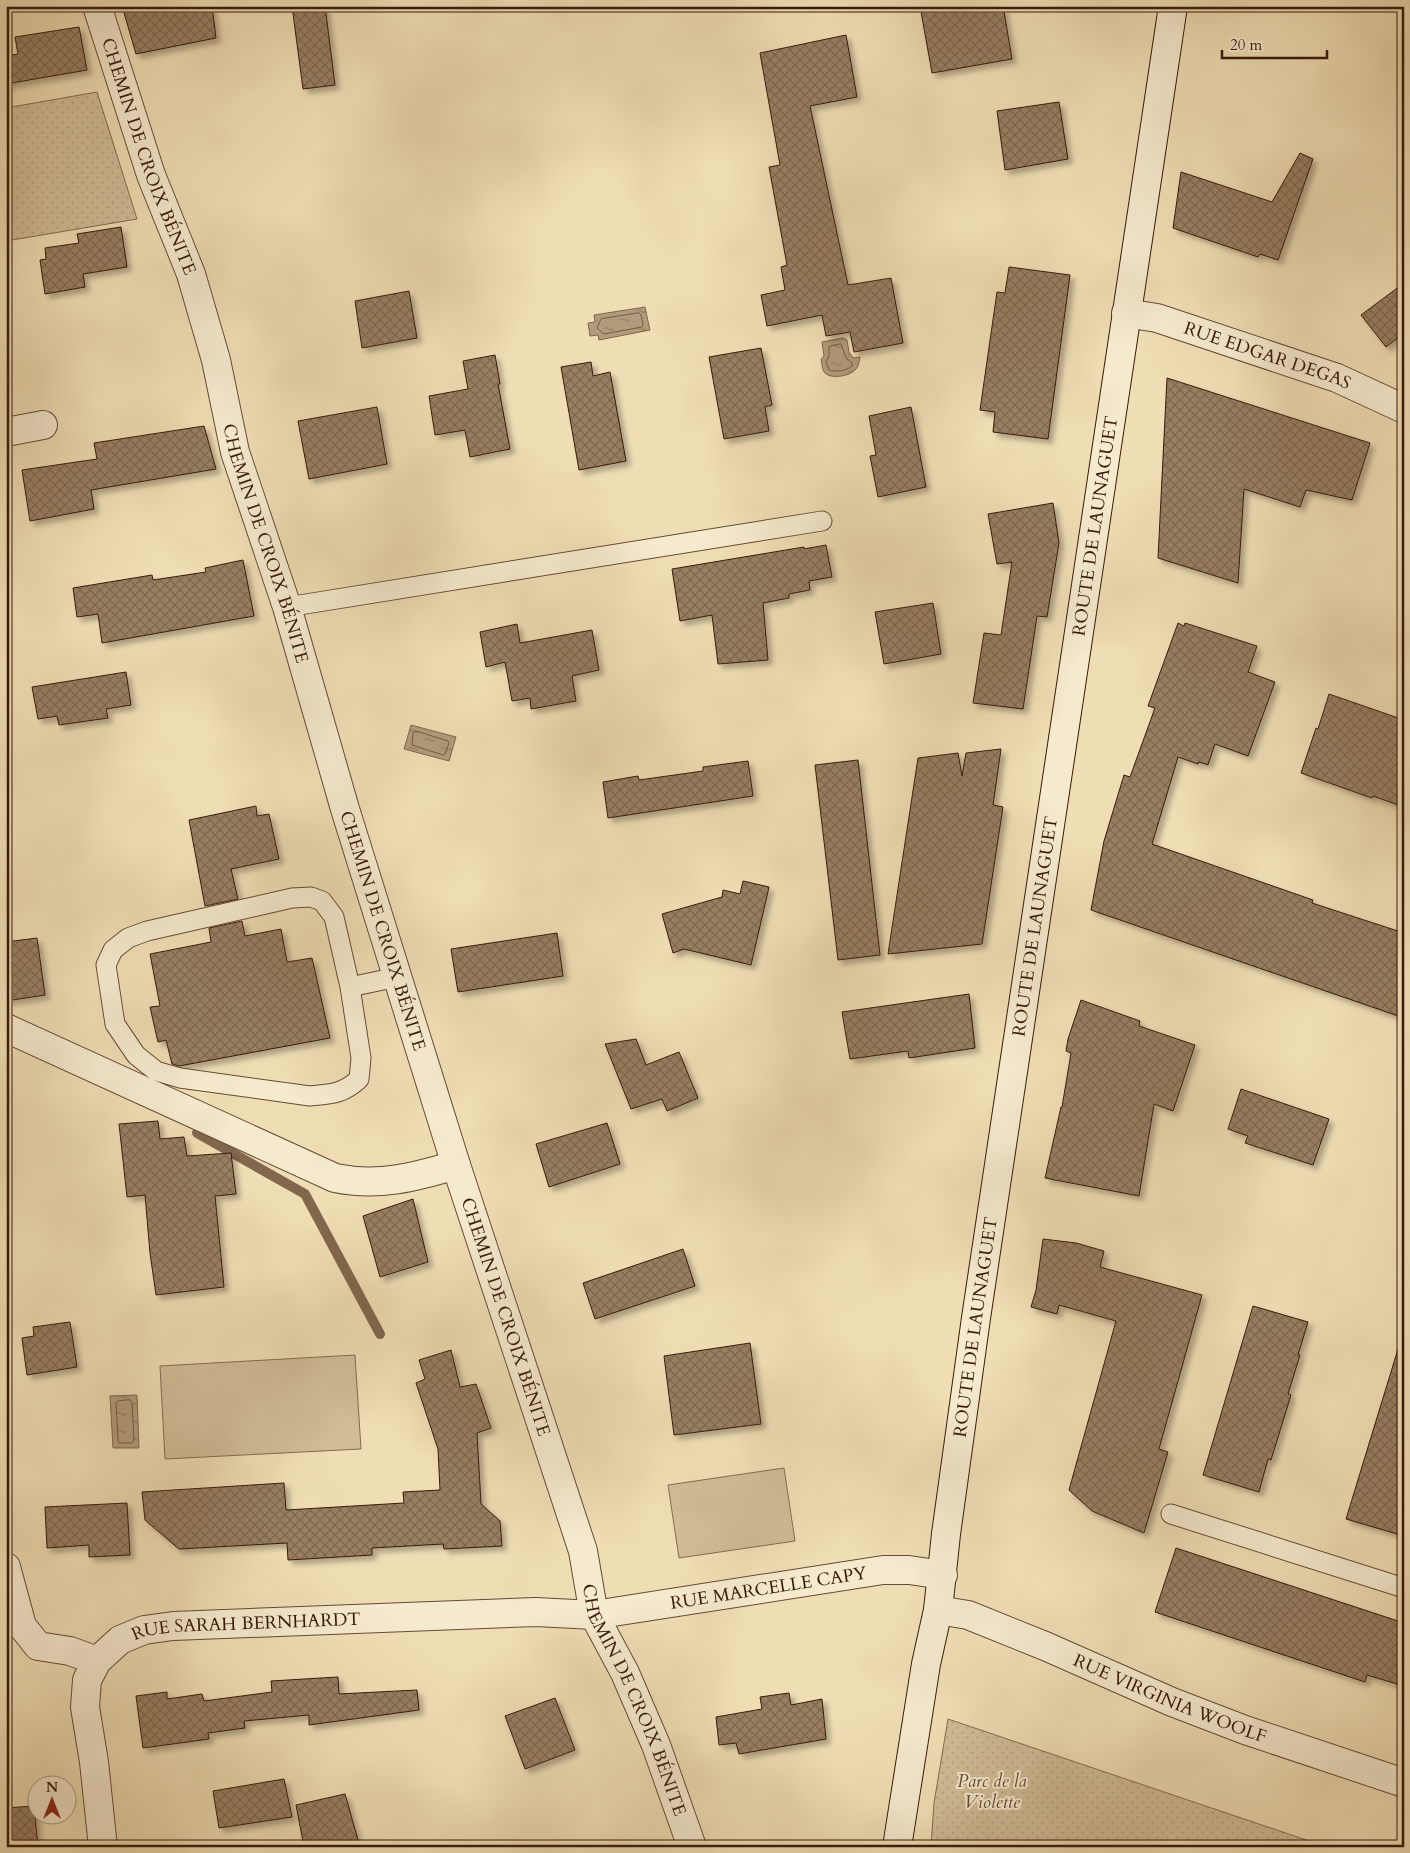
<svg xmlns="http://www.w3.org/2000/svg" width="1410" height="1853" font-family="Cardo,serif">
<defs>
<pattern id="green-dots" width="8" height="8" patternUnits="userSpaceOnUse" patternTransform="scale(1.25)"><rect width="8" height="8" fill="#d0bc97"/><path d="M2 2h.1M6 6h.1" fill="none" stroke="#b3a181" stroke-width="1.8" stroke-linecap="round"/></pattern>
<pattern id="water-ripples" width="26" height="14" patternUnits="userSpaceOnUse" patternTransform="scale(1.25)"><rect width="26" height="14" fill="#b19b7a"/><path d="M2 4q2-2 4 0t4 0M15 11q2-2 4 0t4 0" fill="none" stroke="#917e62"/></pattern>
<pattern id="building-cross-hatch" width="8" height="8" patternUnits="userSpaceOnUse" patternTransform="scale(1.25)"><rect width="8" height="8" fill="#987f62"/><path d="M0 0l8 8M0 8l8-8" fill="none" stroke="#7d674f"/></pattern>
<filter id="shadow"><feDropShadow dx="4.5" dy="4.5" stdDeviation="2.5" flood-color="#0004"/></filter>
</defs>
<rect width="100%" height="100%" fill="#efddb4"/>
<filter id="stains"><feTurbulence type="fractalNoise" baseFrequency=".004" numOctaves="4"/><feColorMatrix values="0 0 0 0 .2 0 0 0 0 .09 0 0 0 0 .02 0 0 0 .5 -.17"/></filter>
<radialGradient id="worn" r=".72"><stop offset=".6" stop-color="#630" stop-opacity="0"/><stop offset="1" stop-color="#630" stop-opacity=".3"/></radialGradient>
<path fill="url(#green-dots)" stroke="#846b50" d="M 97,92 L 137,219 L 6,241 L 6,108 Z
M 948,1719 L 1327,1847 L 931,1847 L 934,1803 Z"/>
<path fill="#d0bc97" stroke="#846b50" d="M 355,1355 L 361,1449 L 165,1459 L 160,1366 Z
M 784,1468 L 795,1541 L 679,1558 L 668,1485 Z"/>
<path fill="url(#water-ripples)" stroke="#81674d" d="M 645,307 L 650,330 L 599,340 L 598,335 L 590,336 L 588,323 L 595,322 L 594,315 Z
M 843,338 L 847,340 L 849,352 L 853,358 L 860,357 C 859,361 859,366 856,369 C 851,376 833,379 826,374 C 822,371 822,364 821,359 L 824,356 L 822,342 Z
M 411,725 L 456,737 L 449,761 L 404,749 Z
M 137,1395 L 139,1448 L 113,1448 L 110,1396 Z"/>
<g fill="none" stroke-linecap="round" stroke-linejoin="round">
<path stroke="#755a42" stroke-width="1" d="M 639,313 L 641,315 L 643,324 L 642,327 L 604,334 L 597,328 L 601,319 Z
M 841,344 L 846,358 L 852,363 L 852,366 C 846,371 836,372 829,370 L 826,362 L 829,356 L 829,347 Z
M 416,731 L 448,741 L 449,743 L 445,754 L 443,755 L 412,745 L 413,733 Z
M 130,1400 L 132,1402 L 134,1441 L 132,1443 L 119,1443 L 118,1441 L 116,1403 L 118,1401 Z"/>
<path stroke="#81674d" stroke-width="10" d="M 197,1133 L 305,1194 L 380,1334"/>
</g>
<path fill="url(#building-cross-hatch)" stroke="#391a0a" filter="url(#shadow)" d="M 122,6 L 212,6 L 216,38 L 136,54 Z
M 292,6 L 325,6 L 335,85 L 303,89 Z
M 920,6 L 1003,6 L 1012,59 L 932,73 Z
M 79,27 L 87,70 L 6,84 L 6,56 L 18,54 L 15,37 Z
M 846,35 L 857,97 L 810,106 L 848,285 L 891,278 L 903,343 L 854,352 L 850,332 L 826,336 L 822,315 L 767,326 L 761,295 L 785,290 L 781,267 L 787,265 L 769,167 L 780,165 L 760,53 Z
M 1059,102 L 1068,159 L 1005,170 L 997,111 Z
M 1300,153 L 1313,159 L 1278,260 L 1260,254 L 1258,257 L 1173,228 L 1181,172 L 1272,202 Z
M 121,227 L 127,267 L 83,274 L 85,287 L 45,294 L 40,260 L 46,259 L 45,248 L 79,243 L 77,234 Z
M 1009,267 L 1070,275 L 1048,439 L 993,432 L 995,412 L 980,410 L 997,292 L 1005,293 Z
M 1404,283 L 1404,333 L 1386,347 L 1361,315 Z
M 409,291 L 417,338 L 362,348 L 355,301 Z
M 761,348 L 772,405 L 765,407 L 769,431 L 724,439 L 709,357 Z
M 495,355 L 500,384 L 498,384 L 510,449 L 470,457 L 465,430 L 435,435 L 429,396 L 468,389 L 463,361 Z
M 591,362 L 593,376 L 610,372 L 626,461 L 579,470 L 561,367 Z
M 1167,378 L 1370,443 L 1352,500 L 1306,490 L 1300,507 L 1244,489 L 1238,583 L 1158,558 Z
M 377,407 L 387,464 L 309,479 L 298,421 Z
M 911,407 L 926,487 L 878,497 L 870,456 L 876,455 L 869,416 Z
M 204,426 L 216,469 L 91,490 L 94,509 L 30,521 L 22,470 L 97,459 L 94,443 Z
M 1053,503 L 1059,543 L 1047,617 L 1037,616 L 1023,709 L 973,703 L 984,633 L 1001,635 L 1012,562 L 997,564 L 988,514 Z
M 826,545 L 832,577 L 809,581 L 810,590 L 789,594 L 789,598 L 763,603 L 768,660 L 718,664 L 712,615 L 680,621 L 672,569 L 804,547 L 804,549 Z
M 243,560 L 254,616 L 102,643 L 98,614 L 77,617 L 73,588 L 152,575 L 153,580 L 206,572 L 205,568 Z
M 933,603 L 941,654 L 884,664 L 875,612 Z
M 1178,623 L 1184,626 L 1185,623 L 1257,646 L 1248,672 L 1275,682 L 1248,756 L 1215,744 L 1208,765 L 1199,762 L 1198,764 L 1178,757 L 1152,844 L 1313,900 L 1312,903 L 1404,933 L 1404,1018 L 1091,910 L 1104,841 L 1124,775 L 1130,777 L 1155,708 L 1148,706 Z
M 517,624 L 520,643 L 592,630 L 599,670 L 572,676 L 576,701 L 531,709 L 530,698 L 512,701 L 505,662 L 486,667 L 480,632 Z
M 126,672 L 131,705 L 106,709 L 108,718 L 59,725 L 57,716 L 38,719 L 32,687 Z
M 1329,694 L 1404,720 L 1404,807 L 1373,796 L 1372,798 L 1301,773 L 1316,728 L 1318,729 Z
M 1001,749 L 993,805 L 1003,807 L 982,944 L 888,954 L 918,758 L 958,753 L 962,776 L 966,753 Z
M 858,760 L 880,955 L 838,960 L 815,765 Z
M 748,761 L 753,796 L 608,818 L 603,782 L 638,776 L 639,780 L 703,771 L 703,767 Z
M 256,806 L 257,816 L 269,814 L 279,859 L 231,869 L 238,899 L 205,906 L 189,820 Z
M 743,881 L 769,887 L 751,965 L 684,949 L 673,953 L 662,914 L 722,897 L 723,890 L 740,894 Z
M 242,921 L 245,936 L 281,929 L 287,962 L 312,958 L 330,1038 L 179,1066 L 172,1064 L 166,1040 L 158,1042 L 150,1007 L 160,1006 L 150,954 L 211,942 L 209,928 Z
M 557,933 L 563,976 L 458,992 L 451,949 Z
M 37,938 L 45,995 L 6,1001 L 6,942 Z
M 969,994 L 975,1048 L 909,1058 L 908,1051 L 850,1059 L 842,1012 Z
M 1081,1000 L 1140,1021 L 1139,1026 L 1195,1045 L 1173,1111 L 1154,1104 L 1139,1196 L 1045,1178 L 1061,1107 L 1062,1107 L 1071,1053 L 1066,1051 L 1068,1039 Z
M 636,1039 L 646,1065 L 679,1052 L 698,1098 L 667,1111 L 662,1099 L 631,1109 L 605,1044 Z
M 1241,1089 L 1329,1119 L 1313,1165 L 1245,1143 L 1248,1136 L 1228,1129 Z
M 158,1121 L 160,1139 L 184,1137 L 187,1156 L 231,1153 L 236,1194 L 215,1196 L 224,1287 L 156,1295 L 150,1253 L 145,1195 L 127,1197 L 119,1124 Z
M 607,1123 L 620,1164 L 549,1187 L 536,1144 Z
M 413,1199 L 428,1262 L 380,1277 L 363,1216 Z
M 1043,1239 L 1076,1243 L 1104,1251 L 1100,1267 L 1202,1295 L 1159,1449 L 1168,1452 L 1144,1533 L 1092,1511 L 1069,1490 L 1116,1321 L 1059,1305 L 1057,1314 L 1031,1307 L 1036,1290 Z
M 683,1249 L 695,1286 L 595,1319 L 583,1283 Z
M 1253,1306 L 1308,1322 L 1298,1355 L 1300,1355 L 1288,1394 L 1291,1395 L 1271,1460 L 1268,1459 L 1259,1492 L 1203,1475 Z
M 70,1322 L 77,1367 L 27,1375 L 22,1338 L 34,1336 L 33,1327 Z
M 750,1343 L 761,1424 L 674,1435 L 664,1356 Z
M 1398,1349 L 1404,1350 L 1404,1536 L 1346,1519 Z
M 451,1350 L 460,1387 L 476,1384 L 491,1428 L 477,1433 L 481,1504 L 500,1521 L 502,1546 L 444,1549 L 443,1544 L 372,1548 L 372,1555 L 288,1560 L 287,1543 L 179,1549 L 145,1520 L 142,1492 L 284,1483 L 286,1510 L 404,1503 L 403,1492 L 440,1490 L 438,1449 L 416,1383 L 425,1379 L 419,1360 Z
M 127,1503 L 130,1555 L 89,1557 L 89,1545 L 47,1548 L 45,1507 Z
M 1176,1548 L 1404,1623 L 1404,1686 L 1367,1675 L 1365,1682 L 1155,1612 Z
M 338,1677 L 339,1694 L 417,1690 L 419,1710 L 309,1725 L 309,1715 L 244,1721 L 245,1728 L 208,1733 L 209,1739 L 143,1748 L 136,1696 L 167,1692 L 167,1699 L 202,1694 L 204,1701 L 272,1692 L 271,1681 Z
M 789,1693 L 791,1705 L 822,1699 L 826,1739 L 739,1754 L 736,1743 L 719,1745 L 716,1717 L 762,1709 L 760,1697 Z
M 555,1698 L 575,1750 L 525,1769 L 505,1716 Z
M 284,1779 L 292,1817 L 219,1828 L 213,1791 Z
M 345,1794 L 360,1847 L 304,1847 L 296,1805 Z
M 34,1806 L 38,1847 L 6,1847 L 6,1808 Z"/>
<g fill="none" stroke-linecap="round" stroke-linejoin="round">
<g stroke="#664b34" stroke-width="21">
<path id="service" d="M 287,607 L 822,521
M 311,897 L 322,901 L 334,917 L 350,987 L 361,1058 L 359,1079 C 343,1094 331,1094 310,1096 L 180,1078 L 156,1071 L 136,1055 L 115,1024 L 106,965 L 113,950 L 128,938 L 147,931 L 292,898 Z
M 350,987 L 397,977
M 1171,1514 L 1404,1588"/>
</g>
<g stroke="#664b34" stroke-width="30">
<g id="minor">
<path id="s1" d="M 97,6 L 151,175 L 191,274 L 216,360 L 235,452 L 287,607 L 345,809 L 456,1165 L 583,1551 L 594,1615 L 625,1673 L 656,1745 L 692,1847"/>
<path id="s2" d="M 1126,313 L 1157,318 L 1337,378 L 1404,409"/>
<path d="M 6,432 L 43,425"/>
<path d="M 6,1028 L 335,1178 C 379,1187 415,1177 456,1165"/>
<path d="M 6,1567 L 22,1626 L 38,1646 L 70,1651 L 97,1661"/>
<path id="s3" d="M 938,1610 L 968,1615 L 1045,1646 L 1172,1702 L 1245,1730 L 1404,1783"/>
<path id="s4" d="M 103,1847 L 94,1762 L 85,1707 L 87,1680 L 97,1661 L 120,1640 L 144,1630 L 173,1626 L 536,1612 L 594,1615 L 883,1570 L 909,1570 L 943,1575"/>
</g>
</g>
<g stroke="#391a0a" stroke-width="30">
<g id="secondary">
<path id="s5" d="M 897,1847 L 926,1664 L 938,1610 L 946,1534 L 976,1318 L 1173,6"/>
</g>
</g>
<use href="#service" stroke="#f5e9ce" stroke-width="19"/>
<use href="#minor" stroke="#f5e9ce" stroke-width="28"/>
<use href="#secondary" stroke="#f5e9ce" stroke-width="28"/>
</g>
<g text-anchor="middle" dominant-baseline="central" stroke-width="4" stroke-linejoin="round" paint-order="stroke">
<g font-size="18" fill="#391a0a" stroke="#f5e9ce">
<text stroke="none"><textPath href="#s1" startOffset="159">CHEMIN DE CROIX BÉNITE</textPath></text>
<text stroke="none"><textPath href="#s2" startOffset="148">RUE EDGAR DEGAS</textPath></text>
<text stroke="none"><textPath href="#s5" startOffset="1336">ROUTE DE LAUNAGUET</textPath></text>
<text stroke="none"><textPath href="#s1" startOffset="564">CHEMIN DE CROIX BÉNITE</textPath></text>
<text stroke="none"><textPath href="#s5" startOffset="931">ROUTE DE LAUNAGUET</textPath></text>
<text stroke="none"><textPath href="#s1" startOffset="969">CHEMIN DE CROIX BÉNITE</textPath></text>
<text stroke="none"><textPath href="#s1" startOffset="1374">CHEMIN DE CROIX BÉNITE</textPath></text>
<text stroke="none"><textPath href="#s5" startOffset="526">ROUTE DE LAUNAGUET</textPath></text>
<text stroke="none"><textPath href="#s4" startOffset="874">RUE MARCELLE CAPY</textPath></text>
<text stroke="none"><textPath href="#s4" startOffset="349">RUE SARAH BERNHARDT</textPath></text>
<text stroke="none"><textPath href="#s3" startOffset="249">RUE VIRGINIA WOOLF</textPath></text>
<text stroke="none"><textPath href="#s1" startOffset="1779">CHEMIN DE CROIX BÉNITE</textPath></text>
</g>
<g font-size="18" font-style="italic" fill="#664b34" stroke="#f5e9ce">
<text x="992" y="1781">Parc de la<tspan x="992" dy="21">Violette</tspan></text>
</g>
</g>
<rect width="1410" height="1853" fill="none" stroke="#efddb4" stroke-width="25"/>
<rect x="8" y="8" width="1395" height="1838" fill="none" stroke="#391a0a" stroke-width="2.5"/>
<rect x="12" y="12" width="1385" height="1828" fill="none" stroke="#391a0a"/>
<g transform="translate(52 1800)"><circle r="24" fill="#f5e9ce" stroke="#aa9680"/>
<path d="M0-4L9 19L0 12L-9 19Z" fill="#8f2418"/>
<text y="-8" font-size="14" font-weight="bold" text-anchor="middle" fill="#391a0a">N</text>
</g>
<path d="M1222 50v8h105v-8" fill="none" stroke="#391a0a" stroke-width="2.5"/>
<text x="1230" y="50" font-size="15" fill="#391a0a" stroke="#f5e9ce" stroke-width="4" paint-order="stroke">20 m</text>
<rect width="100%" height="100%" filter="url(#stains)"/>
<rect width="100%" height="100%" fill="url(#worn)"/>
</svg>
